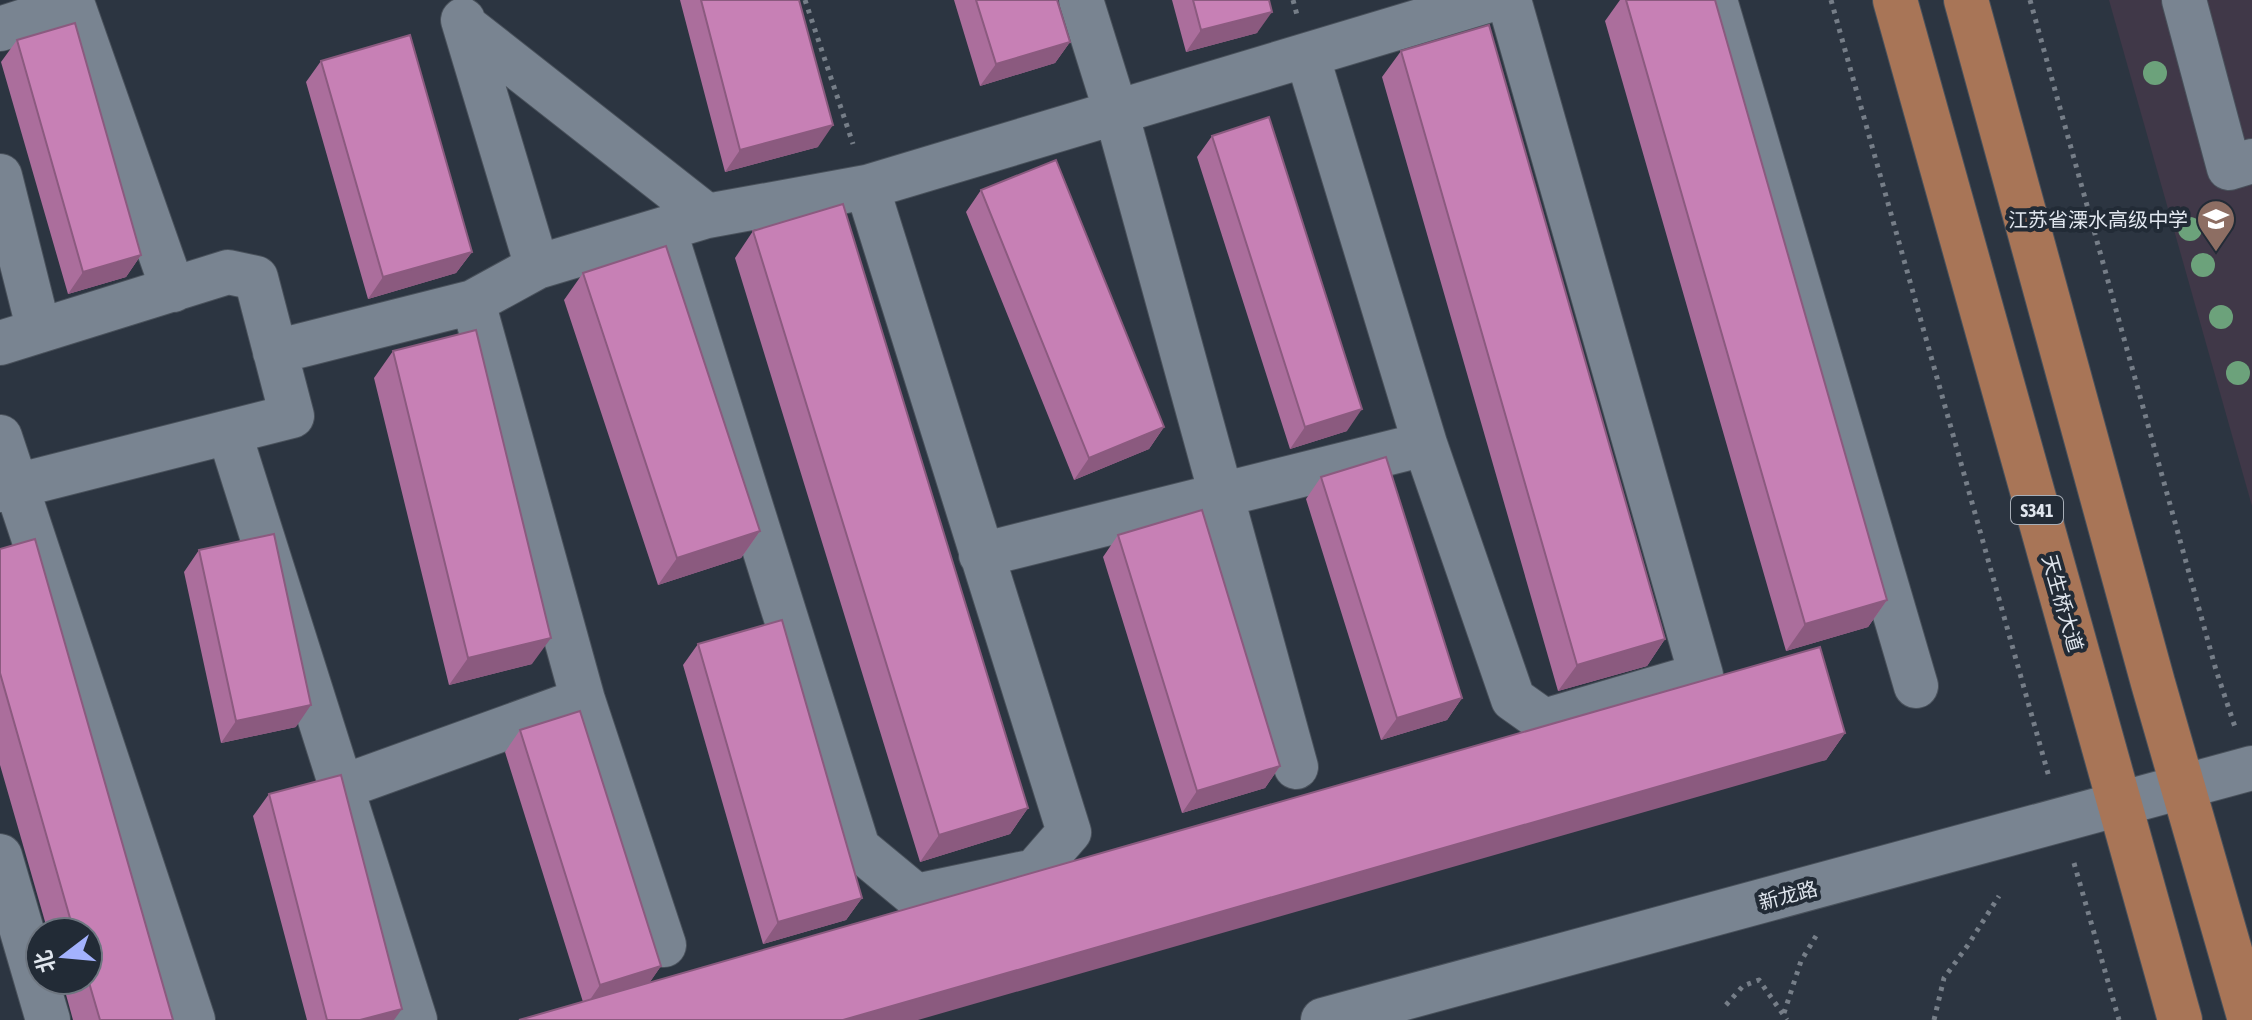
<svg xmlns="http://www.w3.org/2000/svg" width="2252" height="1020" font-family="'Asap Condensed','Noto Sans SC',sans-serif">
<rect width="100%" height="100%" fill="#2c3541"/>
<path fill="#403848" d="M 2109,0 L 2252,0 L 2252,506 Z"/>
<g fill="none" stroke-linecap="round" stroke-linejoin="round">
<g stroke="#49515b" stroke-width="46">
<path id="minor" d="M 1081,0 L 1116,112 L 1296,767
M 1715,0 L 1916,686
M 2184,0 L 2229,168 L 2252,161
M 463,20 L 537,267
M 465,26 L 707,216
M 0,29 L 73,5 L 173,290
M 1307,55 L 1425,444 L 1513,699 L 1544,721 L 1701,675 L 1509,0
M 0,176 L 39,331
M 664,229 L 858,848 L 916,896 L 1035,871 L 1069,832 L 867,187
M 473,302 L 583,700 L 664,945
M 0,343 L 228,272 L 256,278 L 292,416 L 0,490
M 275,352 L 473,302 L 537,267 L 707,216 L 867,187 L 1490,0
M 229,432 L 415,1020
M 0,437 L 193,1020
M 981,555 L 1425,444
M 342,787 L 583,700
M 0,856 L 48,1020
M 1323,1020 L 2252,768"/>
</g>
<g stroke="#49515b" stroke-width="46">
<path id="major" d="M 1895,0 L 2180,1020
M 1966,0 L 2153,683 L 2250,1020"/>
</g>
<path stroke="#767e88" stroke-width="5" stroke-dasharray="4 6" stroke-linecap="butt" d="M 805,0 L 853,144
M 1293,0 L 1297,15
M 1831,0 L 2049,777
M 2030,0 L 2216,670 L 2235,727
M 2074,863 L 2119,1020
M 1726,1005 L 1743,986 L 1759,980 L 1787,1020
M 1784,1013 L 1801,961 L 1816,936
M 1934,1020 L 1944,978 L 1968,945 L 1999,896"/>
<use href="#minor" stroke="#798491" stroke-width="44"/>
<use href="#major" stroke="#a87557" stroke-width="44"/>
</g>
<g fill="#6ca27b">
<circle cx="2155" cy="73" r="12"/>
<circle cx="2190" cy="229" r="12"/>
<circle cx="2203" cy="265" r="12"/>
<circle cx="2221" cy="317" r="12"/>
<circle cx="2238" cy="373" r="12"/>
</g>
<path fill="#ab6e9c" d="M 680,0 L 799,0 L 818,147 L 725,172 Z
M 954,0 L 1057,0 L 1070,42 L 1055,63 L 980,86 Z
M 1172,0 L 1269,0 L 1257,33 L 1186,52 Z
M 1620,0 L 1715,0 L 1887,600 L 1868,627 L 1786,651 L 1605,21 Z
M 17,40 L 141,255 L 126,277 L 68,294 L 1,62 Z
M 1401,51 L 1665,639 L 1647,666 L 1558,691 L 1382,77 Z
M 321,61 L 472,252 L 456,273 L 368,299 L 306,82 Z
M 1212,136 L 1347,431 L 1290,449 L 1197,157 Z
M 981,190 L 1164,427 L 1149,449 L 1074,480 L 966,212 Z
M 753,231 L 1028,808 L 1010,834 L 920,862 L 735,258 Z
M 583,273 L 760,531 L 741,558 L 658,585 L 564,300 Z
M 393,351 L 532,664 L 449,685 L 374,378 Z
M 1321,477 L 1462,698 L 1447,720 L 1381,740 L 1306,499 Z
M 1118,535 L 1280,766 L 1265,788 L 1182,813 L 1103,557 Z
M 0,549 L 173,1020 L 73,1020 L 62,980 L 88,980 L 88,932 L 48,932 L 0,765 Z
M 199,550 L 296,727 L 221,743 L 184,572 Z
M 698,644 L 862,898 L 846,920 L 763,944 L 683,665 Z
M 520,730 L 661,966 L 649,983 L 1845,733 L 1826,760 L 583,1002 L 505,752 Z
M 269,794 L 394,1020 L 307,1020 L 253,816 Z"/>
<path fill="#8b5a7f" d="M 1272,12 L 1257,33 L 1186,52 L 1201,30 Z
M 1070,42 L 1055,63 L 980,86 L 996,64 Z
M 833,125 L 818,147 L 725,172 L 740,150 Z
M 472,252 L 456,273 L 368,299 L 383,277 Z
M 141,255 L 126,277 L 68,294 L 83,272 Z
M 1362,409 L 1347,431 L 1290,449 L 1305,427 Z
M 1164,427 L 1149,449 L 1074,480 L 1089,458 Z
M 760,531 L 741,558 L 658,585 L 677,558 Z
M 1887,600 L 1868,627 L 1786,651 L 1805,624 Z
M 551,638 L 532,664 L 449,685 L 468,658 Z
M 1665,639 L 1647,666 L 1558,691 L 1577,665 Z
M 1462,698 L 1447,720 L 1381,740 L 1397,718 Z
M 311,705 L 296,727 L 221,743 L 236,721 Z
M 1845,733 L 1826,760 L 918,1020 L 843,1020 Z
M 1280,766 L 1265,788 L 1182,813 L 1197,791 Z
M 1028,808 L 1010,834 L 920,862 L 939,835 Z
M 862,898 L 846,920 L 763,944 L 778,922 Z
M 661,966 L 646,988 L 585,1007 L 600,985 Z
M 402,1009 L 394,1020 L 360,1020 Z"/>
<path fill="#c780b5" stroke="#8b5a7f" stroke-width="2" d="M 701,0 L 799,0 L 833,125 L 740,150 Z
M 976,0 L 1057,0 L 1070,42 L 996,64 Z
M 1193,0 L 1269,0 L 1272,12 L 1201,30 Z
M 1626,0 L 1715,0 L 1887,600 L 1805,624 Z
M 75,23 L 141,255 L 83,272 L 17,40 Z
M 1489,25 L 1665,639 L 1577,665 L 1401,51 Z
M 410,35 L 472,252 L 383,277 L 321,61 Z
M 1269,117 L 1362,409 L 1305,427 L 1212,136 Z
M 1056,160 L 1164,427 L 1089,458 L 981,190 Z
M 843,204 L 1028,808 L 939,835 L 753,231 Z
M 666,246 L 760,531 L 677,558 L 583,273 Z
M 476,330 L 551,638 L 468,658 L 393,351 Z
M 1386,457 L 1462,698 L 1397,718 L 1321,477 Z
M 1202,510 L 1280,766 L 1197,791 L 1118,535 Z
M 274,534 L 311,705 L 236,721 L 199,550 Z
M 35,539 L 173,1020 L 100,1020 L 88,979 L 88,932 L 74,932 L 0,673 L 0,549 Z
M 782,620 L 862,898 L 778,922 L 698,644 Z
M 1820,647 L 1845,733 L 843,1020 L 519,1020 Z
M 580,711 L 661,966 L 600,985 L 520,730 Z
M 341,775 L 402,1009 L 360,1020 L 327,1020 L 269,794 Z"/>
<defs>
<g id="school-pin" transform="scale(2)"><path d="M0 17L-7.5 6A9.5 9.5 0 1 1 7.5 6Z" fill="#8d6e63" stroke="#222b36"/><path d="M0-5L7-2L0 1L-7-2ZM-4 1L0 2.5L4 1V4Q0 6-4 4Z" fill="#fff"/></g>
</defs>
<g fill-rule="evenodd">
<use href="#school-pin" x="2216" y="219"/>
</g>
<g text-anchor="middle" dominant-baseline="central" stroke-width="8" stroke-linejoin="round" paint-order="stroke">
<rect fill="#222b36" stroke="#a7aeb7" stroke-width="2" x="2011" y="496" width="52" height="28" rx="6"/>
<g font-size="18" font-weight="bold" fill="#e0e6ee">
<text x="2037" y="510">S341</text>
</g>
<g font-size="20" fill="#e0e6ee" stroke="#222b36" text-anchor="end">
<text x="2188" y="219">江苏省溧水高级中学</text>
</g>
<g font-size="20" fill="#e0e6ee" stroke="#222b36">
<text transform="translate(2063 603) rotate(74)">天生桥大道</text>
<text transform="translate(1788 895) rotate(-15)">新龙路</text>
</g>
</g>
<g transform="translate(64 956) rotate(254)"><circle r="38" fill="#222b36" stroke="#6e7680" stroke-width="2"/>
<path d="M0-6L14 30L0 20L-14 30Z" fill="#a3b2fd"/>
<text y="-12" font-size="22" font-weight="bold" text-anchor="middle" fill="#e0e6ee">北</text>
</g>
</svg>
